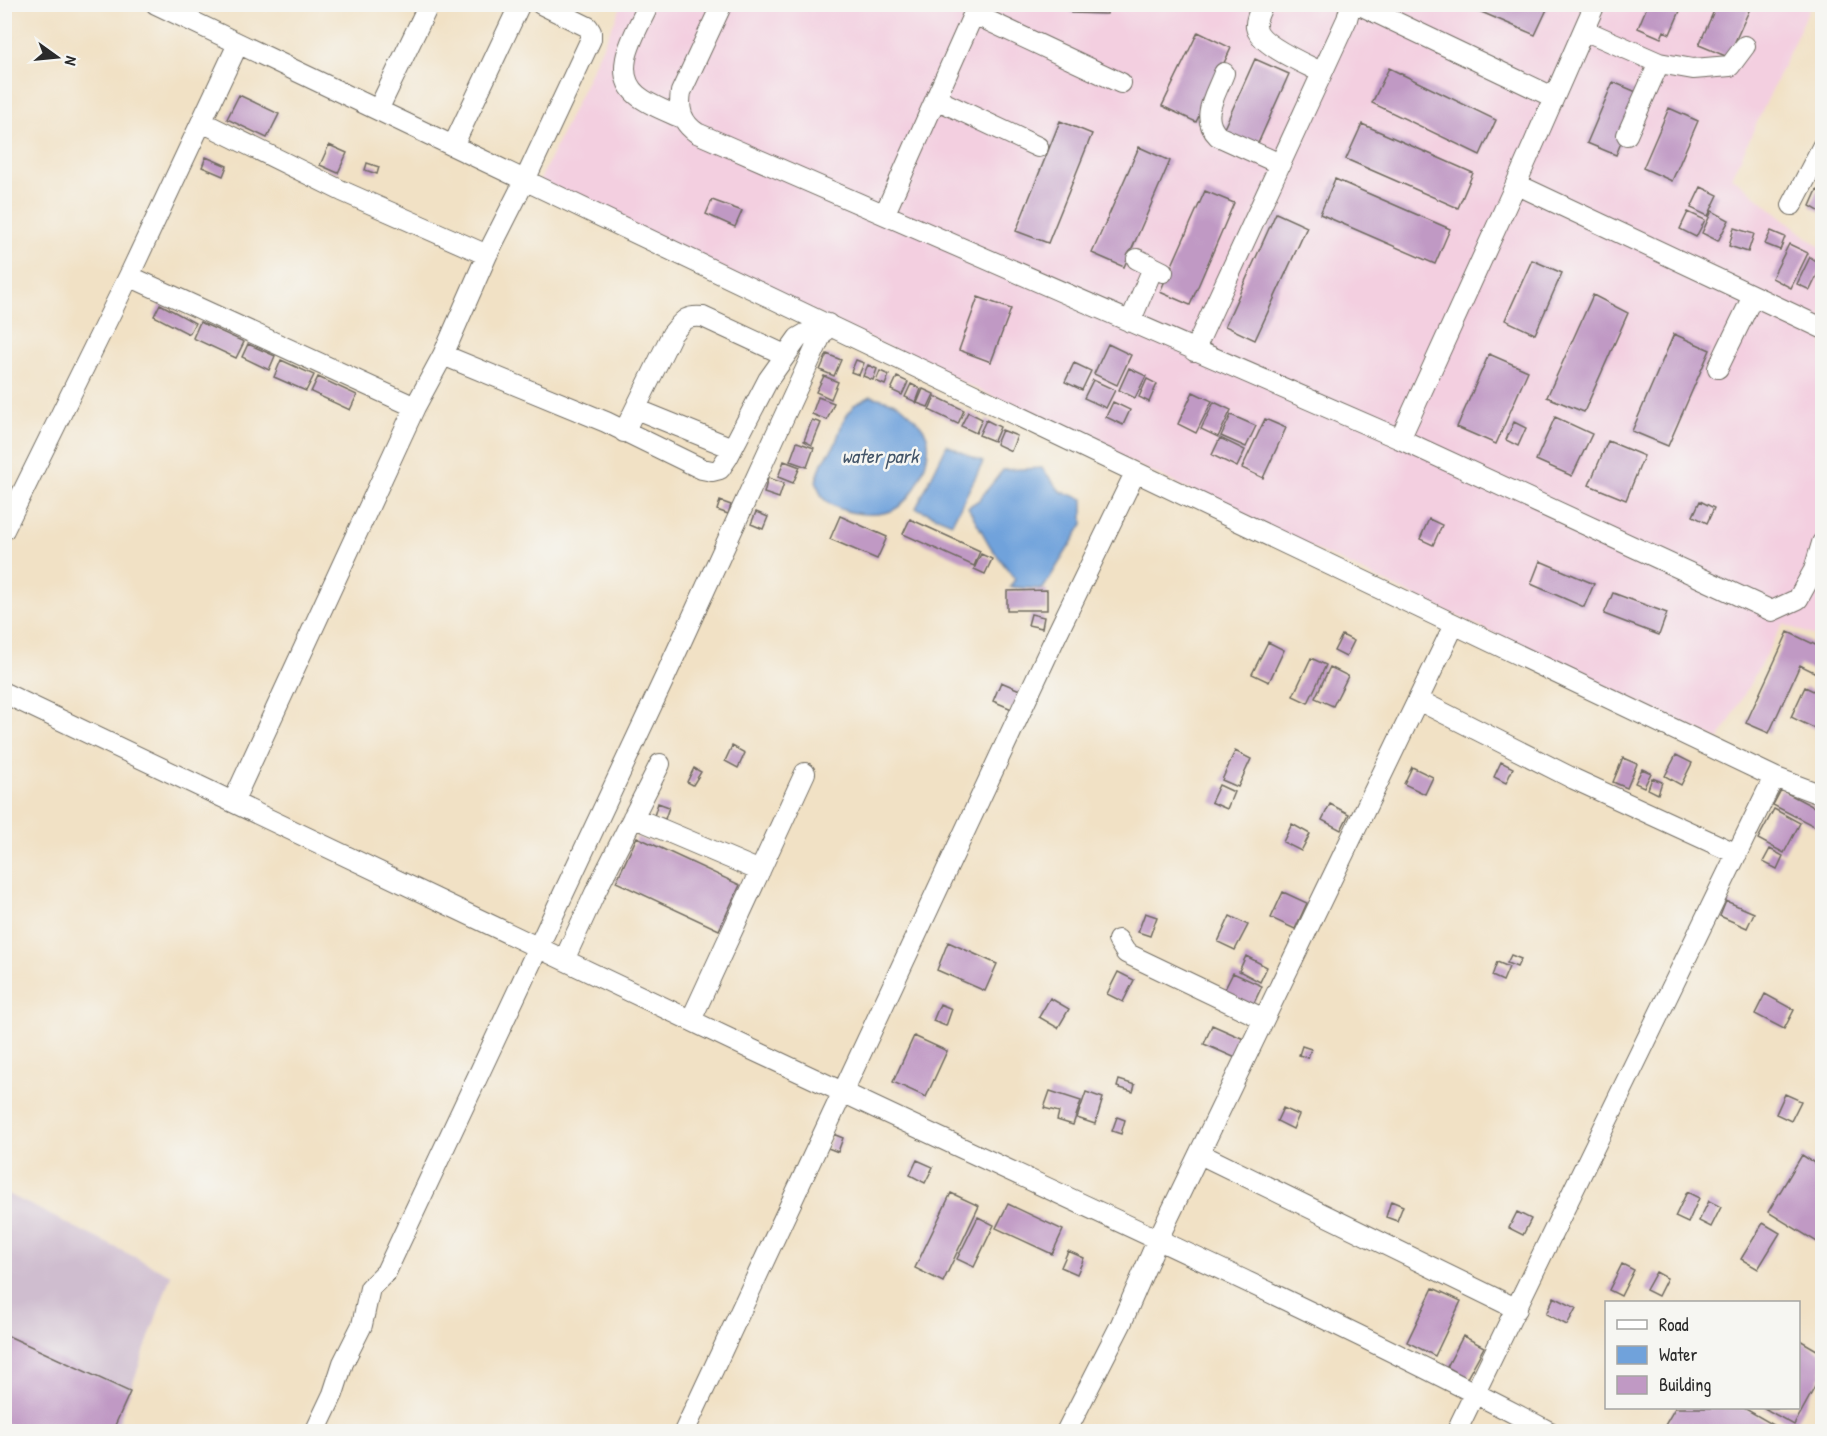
<svg xmlns="http://www.w3.org/2000/svg" width="1827" height="1436" font-family="'Patrick Hand',sans-serif">
<rect width="100%" height="100%" fill="#f6f6f2"/>
<filter id="ink" filterUnits="userSpaceOnUse"><feTurbulence type="fractalNoise" baseFrequency=".0167" numOctaves="2"/><feDisplacementMap in="SourceGraphic" scale="12" xChannelSelector="R" yChannelSelector="G"/><feConvolveMatrix kernelMatrix="1 2 1 2 8 2 1 2 1" color-interpolation-filters="sRGB"/></filter>
<filter id="wash" filterUnits="userSpaceOnUse"><feTurbulence type="fractalNoise" baseFrequency=".008" numOctaves="4" result="noise"/><feDisplacementMap in="SourceGraphic" scale="24" xChannelSelector="R" yChannelSelector="G"/><feGaussianBlur stdDeviation="1.35" result="paint"/><feColorMatrix in="noise" values="0 0 0 0 0 0 0 0 0 0 0 0 0 0 0 0 0 1.4 0 .05"/><feComposite in="paint" operator="in"/></filter>
<g filter="url(#wash)">
<rect width="100%" height="100%" fill="#f1e1c5"/>
<path fill="#f3cfe0" d="M 622,5 L 1811,5 L 1732,177 L 1822,249 L 1822,639 L 1783,624 L 1719,740 L 539,182 Z"/>
<path fill="#cfbdcf" d="M 4,1192 L 171,1275 L 116,1431 L 5,1431 Z"/>
<path fill="#70a2db" stroke="#4e6683" stroke-width="1.5" d="M 871,396 C 880,399 894,401 901,406 C 908,412 919,422 924,430 C 937,450 917,491 901,505 C 884,521 838,515 823,498 C 820,494 818,486 816,481 L 822,463 L 835,445 L 843,421 L 854,405 Z
M 947,445 L 983,462 L 952,523 L 916,508 Z
M 1042,468 L 1060,491 L 1083,499 L 1083,524 L 1043,589 L 1010,587 L 1015,579 L 990,546 L 968,507 L 979,500 L 1003,470 Z"/>
<g id="blocks">
<path fill="#c099c4" d="M 1071,4 L 1108,4 L 1107,14 L 1071,13 Z
M 1648,4 L 1683,4 L 1670,34 L 1664,31 L 1661,38 L 1638,28 Z
M 1717,4 L 1752,4 L 1728,57 L 1699,45 Z
M 1465,5 L 1549,5 L 1535,35 Z
M 1198,32 L 1231,48 L 1196,122 L 1162,106 Z
M 1255,59 L 1289,74 L 1255,150 L 1221,135 Z
M 1389,68 L 1496,120 L 1480,155 L 1372,103 Z
M 1613,82 L 1641,94 L 1616,155 L 1587,143 Z
M 239,95 L 279,114 L 267,138 L 227,119 Z
M 1669,108 L 1698,121 L 1672,181 L 1643,168 Z
M 1060,121 L 1092,134 L 1048,243 L 1016,231 Z
M 1362,124 L 1473,173 L 1458,208 L 1346,159 Z
M 329,145 L 347,153 L 338,173 L 320,165 Z
M 1139,147 L 1170,161 L 1124,267 L 1092,253 Z
M 206,157 L 227,166 L 223,176 L 202,167 Z
M 367,163 L 379,167 L 377,174 L 365,170 Z
M 1335,179 L 1450,229 L 1435,264 L 1320,214 Z
M 1701,187 L 1718,195 L 1708,216 L 1691,208 Z
M 1817,190 L 1822,193 L 1822,213 L 1810,206 Z
M 1205,191 L 1234,203 L 1190,305 L 1160,292 Z
M 712,200 L 742,211 L 735,227 L 706,214 Z
M 1712,211 L 1729,220 L 1718,241 L 1702,233 Z
M 1688,212 L 1705,220 L 1696,237 L 1680,229 Z
M 1276,213 L 1307,227 L 1255,340 L 1225,326 Z
M 1734,228 L 1754,234 L 1748,252 L 1729,246 Z
M 1771,231 L 1785,237 L 1780,250 L 1765,244 Z
M 1789,244 L 1808,253 L 1791,288 L 1772,278 Z
M 1810,257 L 1822,265 L 1810,290 L 1797,284 Z
M 1532,260 L 1562,273 L 1535,334 L 1505,320 Z
M 1593,295 L 1628,313 L 1584,412 L 1547,397 Z
M 978,297 L 1011,309 L 991,362 L 959,350 Z
M 160,304 L 195,323 L 189,334 L 154,316 Z
M 200,322 L 244,342 L 236,358 L 193,338 Z
M 1674,334 L 1710,350 L 1668,446 L 1632,431 Z
M 248,344 L 275,356 L 269,370 L 242,357 Z
M 1108,344 L 1131,355 L 1117,385 L 1094,374 Z
M 827,354 L 841,360 L 834,376 L 820,370 Z
M 1489,354 L 1528,371 L 1496,444 L 1457,427 Z
M 281,360 L 314,375 L 306,391 L 274,377 Z
M 856,360 L 864,363 L 859,375 L 851,372 Z
M 1074,363 L 1091,371 L 1082,390 L 1065,382 Z
M 868,365 L 877,369 L 873,380 L 863,376 Z
M 1129,368 L 1146,376 L 1135,398 L 1119,390 Z
M 880,371 L 889,375 L 885,385 L 876,381 Z
M 824,376 L 838,382 L 831,399 L 816,392 Z
M 318,377 L 357,395 L 350,410 L 311,392 Z
M 897,377 L 908,382 L 902,395 L 891,390 Z
M 1147,379 L 1157,384 L 1149,402 L 1139,397 Z
M 1093,380 L 1115,390 L 1106,408 L 1084,398 Z
M 911,384 L 921,389 L 916,402 L 905,397 Z
M 923,389 L 934,394 L 928,407 L 917,403 Z
M 1193,392 L 1212,401 L 1196,433 L 1178,424 Z
M 935,396 L 964,410 L 958,424 L 929,410 Z
M 818,397 L 834,403 L 827,420 L 812,414 Z
M 1113,402 L 1130,410 L 1123,425 L 1106,417 Z
M 1214,402 L 1231,410 L 1218,437 L 1201,429 Z
M 968,412 L 982,419 L 976,433 L 961,426 Z
M 1231,415 L 1256,426 L 1246,447 L 1221,436 Z
M 1555,417 L 1592,434 L 1572,476 L 1536,460 Z
M 1265,419 L 1286,428 L 1263,478 L 1242,468 Z
M 812,420 L 821,423 L 812,445 L 804,441 Z
M 986,420 L 1000,427 L 994,441 L 979,435 Z
M 1514,422 L 1526,428 L 1518,446 L 1506,440 Z
M 1002,430 L 1017,436 L 1011,451 L 996,444 Z
M 1220,438 L 1245,450 L 1237,467 L 1212,455 Z
M 1608,441 L 1644,456 L 1626,500 L 1589,485 Z
M 797,442 L 814,448 L 807,467 L 790,461 Z
M 784,461 L 800,467 L 793,483 L 778,477 Z
M 768,478 L 784,483 L 779,498 L 764,493 Z
M 720,501 L 731,505 L 728,514 L 717,510 Z
M 1700,501 L 1714,508 L 1707,523 L 1693,516 Z
M 756,512 L 768,517 L 763,529 L 751,524 Z
M 840,516 L 887,537 L 877,559 L 830,539 Z
M 910,519 L 980,551 L 974,566 L 903,534 Z
M 1429,519 L 1442,525 L 1433,545 L 1420,539 Z
M 981,554 L 992,559 L 985,574 L 974,569 Z
M 1540,561 L 1594,584 L 1584,607 L 1531,584 Z
M 1047,590 L 1047,610 L 1007,610 L 1007,591 Z
M 1613,593 L 1667,613 L 1659,635 L 1604,614 Z
M 1031,614 L 1044,617 L 1042,628 L 1028,625 Z
M 1788,632 L 1822,648 L 1822,676 L 1800,665 L 1769,733 L 1746,723 Z
M 1342,635 L 1354,641 L 1346,657 L 1334,651 Z
M 1268,642 L 1284,650 L 1269,682 L 1252,674 Z
M 1311,658 L 1326,665 L 1308,703 L 1293,696 Z
M 1330,667 L 1348,676 L 1333,706 L 1315,698 Z
M 1001,682 L 1022,691 L 1014,710 L 993,701 Z
M 1805,687 L 1822,695 L 1822,732 L 1791,717 Z
M 732,746 L 745,753 L 738,768 L 725,761 Z
M 1235,751 L 1251,759 L 1238,787 L 1222,780 Z
M 1676,755 L 1692,763 L 1681,785 L 1665,776 Z
M 1623,758 L 1637,764 L 1627,788 L 1613,782 Z
M 1501,762 L 1513,768 L 1506,783 L 1494,777 Z
M 1412,767 L 1433,777 L 1425,794 L 1404,784 Z
M 694,768 L 701,772 L 693,785 L 687,782 Z
M 1642,769 L 1651,773 L 1644,787 L 1635,783 Z
M 1652,778 L 1662,782 L 1658,794 L 1648,789 Z
M 1219,785 L 1234,792 L 1227,809 L 1211,802 Z
M 1781,790 L 1822,811 L 1816,827 L 1773,805 Z
M 658,803 L 669,807 L 665,819 L 654,816 Z
M 1330,804 L 1349,814 L 1341,830 L 1322,820 Z
M 1774,809 L 1800,823 L 1784,853 L 1758,839 Z
M 1292,824 L 1310,834 L 1301,851 L 1283,842 Z
M 637,837 L 740,885 L 719,930 L 616,882 Z
M 1770,849 L 1783,856 L 1777,869 L 1763,862 Z
M 1283,892 L 1307,903 L 1295,929 L 1271,918 Z
M 1726,901 L 1754,913 L 1747,928 L 1720,916 Z
M 1145,913 L 1157,917 L 1150,936 L 1138,932 Z
M 1230,916 L 1248,925 L 1235,950 L 1218,942 Z
M 948,942 L 997,964 L 985,991 L 937,970 Z
M 1511,955 L 1521,959 L 1517,967 L 1507,963 Z
M 1246,956 L 1267,967 L 1260,982 L 1239,971 Z
M 1497,962 L 1509,967 L 1503,981 L 1492,976 Z
M 1118,972 L 1134,980 L 1123,1002 L 1107,994 Z
M 1233,973 L 1262,986 L 1252,1007 L 1223,993 Z
M 1765,994 L 1794,1010 L 1784,1029 L 1755,1014 Z
M 1050,998 L 1069,1009 L 1058,1028 L 1039,1017 Z
M 940,1004 L 952,1009 L 946,1026 L 933,1021 Z
M 1212,1025 L 1246,1040 L 1238,1059 L 1204,1044 Z
M 914,1036 L 947,1051 L 926,1097 L 893,1082 Z
M 1302,1046 L 1311,1049 L 1308,1058 L 1299,1055 Z
M 1119,1080 L 1135,1085 L 1133,1092 L 1117,1087 Z
M 1050,1091 L 1081,1101 L 1073,1125 L 1057,1120 L 1059,1112 L 1044,1108 Z
M 1086,1092 L 1103,1098 L 1095,1124 L 1077,1118 Z
M 1785,1094 L 1801,1101 L 1791,1121 L 1776,1114 Z
M 1283,1108 L 1299,1115 L 1293,1129 L 1277,1121 Z
M 1117,1117 L 1125,1120 L 1121,1134 L 1112,1131 Z
M 833,1134 L 843,1138 L 838,1152 L 828,1148 Z
M 1802,1155 L 1822,1168 L 1822,1245 L 1768,1212 Z
M 917,1160 L 933,1167 L 925,1183 L 910,1175 Z
M 1687,1192 L 1699,1198 L 1688,1223 L 1675,1217 Z
M 951,1193 L 979,1206 L 943,1282 L 915,1268 Z
M 1391,1201 L 1403,1206 L 1397,1221 L 1386,1217 Z
M 1709,1201 L 1721,1207 L 1711,1227 L 1699,1221 Z
M 1008,1204 L 1063,1230 L 1052,1254 L 996,1228 Z
M 1517,1212 L 1531,1219 L 1523,1235 L 1509,1228 Z
M 978,1217 L 994,1225 L 974,1267 L 957,1259 Z
M 1763,1223 L 1780,1233 L 1758,1269 L 1741,1259 Z
M 1068,1251 L 1084,1258 L 1077,1274 L 1061,1267 Z
M 1622,1264 L 1634,1270 L 1621,1296 L 1609,1290 Z
M 1656,1272 L 1667,1278 L 1658,1296 L 1646,1290 Z
M 1433,1288 L 1461,1301 L 1435,1356 L 1407,1342 Z
M 1554,1297 L 1576,1308 L 1567,1325 L 1546,1314 Z
M 4,1334 L 130,1392 L 112,1432 L 24,1432 L 4,1422 Z
M 1463,1336 L 1484,1347 L 1467,1378 L 1447,1367 Z
M 1798,1339 L 1822,1353 L 1822,1374 L 1794,1425 L 1764,1408 L 1798,1408 Z
M 1675,1408 L 1744,1408 L 1786,1432 L 1661,1432 Z"/>
</g>
</g>
<g filter="url(#ink)">
<use href="#blocks" fill-opacity="0" stroke="#706b61" stroke-width="1.5"/>
<g fill="none" stroke-linecap="round" stroke-linejoin="round">
<g stroke="#706b61" stroke-width="22">
<path id="minor" d="M 156,4 L 1774,777 L 1822,795
M 649,4 C 637,31 609,71 637,95 C 650,106 669,112 684,119
M 722,4 L 681,92 C 678,110 682,123 697,133 L 1400,439 L 1772,611 L 1798,599 L 1814,570 L 1822,543
M 1263,4 C 1260,11 1255,20 1256,27 C 1259,45 1305,64 1321,72
M 1358,4 L 1553,97
M 974,14 L 1121,83
M 1584,30 L 1659,63 L 1693,69 L 1730,66 L 1745,46
M 1224,73 C 1216,95 1199,117 1218,136 L 1280,164
M 936,99 L 1038,147
M 378,110 L 429,4
M 202,122 L 342,191 L 487,255
M 1627,135 L 1659,63
M 453,146 L 520,4
M 1516,184 L 1822,328
M 1792,205 L 1822,147
M 885,213 L 978,4
M 1137,259 L 1163,272
M 129,276 L 415,407
M 1130,322 L 1153,268
M 1194,351 L 1347,19 L 1351,4
M 443,355 L 606,422 L 702,469 L 712,471 L 720,469 L 728,457 L 768,380 L 798,338 L 805,334 L 820,338
M 1718,368 L 1753,296
M 636,409 L 732,448
M 624,432 L 672,334 C 683,321 685,315 703,317 L 785,355
M 1400,439 L 1516,184 L 1595,4
M 4,530 L 129,276 L 238,44
M 4,693 C 282,825 558,959 836,1089 C 1074,1202 1316,1309 1550,1432
M 1418,700 L 1574,779 L 1737,854
M 233,802 L 415,407 L 443,355 L 487,255 L 525,180 L 591,39 L 591,32 L 588,27 L 541,4
M 633,817 L 760,871
M 1118,940 L 1126,953 L 1264,1019
M 564,960 L 595,893 L 660,764
M 691,1020 L 805,773
M 1200,1154 L 1517,1309
M 315,1432 L 333,1394 L 343,1363 L 362,1325 L 370,1288 L 386,1272 L 665,677 L 820,338 L 828,324
M 684,1432 L 1055,638 L 1135,473
M 1066,1432 L 1121,1324 L 1158,1239 L 1454,625
M 1456,1432 L 1774,777"/>
</g>
<use href="#minor" stroke="#fff" stroke-width="20"/>
</g>
</g>
<g text-anchor="middle" dominant-baseline="central" stroke-width="5" stroke-linejoin="round" paint-order="stroke">
<g font-size="20" font-style="italic" fill="#435569" stroke="#f6f6f2">
<text x="880" y="455">water park</text>
</g>
</g>
<rect width="1827" height="1436" fill="none" stroke="#f6f6f2" stroke-width="24"/>
<rect x="1605" y="1301" width="195" height="108" fill="#f6f6f2" stroke="#a5a5a2" stroke-width="1.5"/>
<rect x="1617" y="1320" width="30" height="9" fill="#ffffff" stroke="#a5a5a2" stroke-width="1.5"/>
<text x="1659" y="1331" font-size="18" fill="#2b2b2b">Road</text>
<rect x="1617" y="1346" width="30" height="18" fill="#70a2db" stroke="#a5a5a2" stroke-width="1.5"/>
<text x="1659" y="1361" font-size="18" fill="#2b2b2b">Water</text>
<rect x="1617" y="1376" width="30" height="18" fill="#c099c4" stroke="#a5a5a2" stroke-width="1.5"/>
<text x="1659" y="1391" font-size="18" fill="#2b2b2b">Building</text>
<g transform="translate(57 57) rotate(105)" stroke="#f6f6f2" stroke-width="4.5" paint-order="stroke">
<path d="M0-4.5L10 22L0 15L-10 22Z" fill="#2b2b2b"/>
<text y="-9" font-size="16" font-weight="bold" text-anchor="middle" fill="#2b2b2b">N</text>
</g>
</svg>
